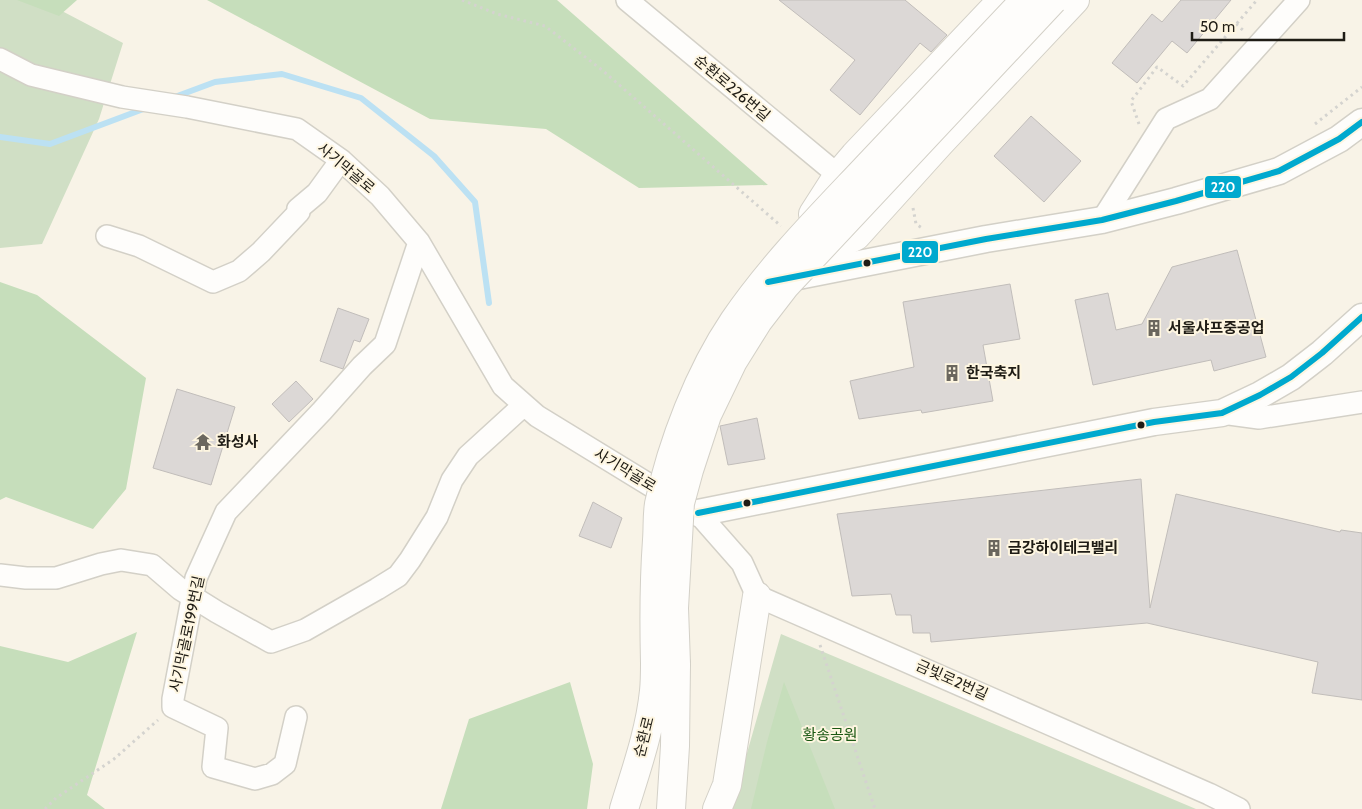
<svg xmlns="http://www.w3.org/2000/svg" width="1362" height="809" font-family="Cabin,'Noto Sans KR',sans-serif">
<rect width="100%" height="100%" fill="#f8f3e7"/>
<path fill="#d0dfc5" d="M 0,0 L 41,0 L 123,43 L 99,119 L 42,244 L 0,248 Z
M 781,634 L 1196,809 L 731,809 Z"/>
<path fill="#c6debb" d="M 17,0 L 77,0 L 59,16 Z
M 207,0 L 557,0 L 768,185 L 639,188 L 546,129 L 430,119 Z
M 0,282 L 37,295 L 146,378 L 126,489 L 93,529 L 6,497 L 0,500 Z
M 137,632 L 87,795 L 105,809 L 0,809 L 0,646 L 68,662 Z
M 570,682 L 593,764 L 587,809 L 441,809 L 469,719 Z
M 784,682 L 835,809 L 751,809 L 767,742 Z"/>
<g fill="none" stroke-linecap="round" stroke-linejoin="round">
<path stroke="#bce1f3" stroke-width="6" d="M 172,98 L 215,82 L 282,74 L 361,98 L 434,156 L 475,202 L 489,303
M 0,137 L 50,144 L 146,108"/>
</g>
<path fill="#dcd8d6" stroke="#c1bdba" d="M 779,0 L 905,0 L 947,35 L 931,52 L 920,43 L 860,115 L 830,90 L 855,60 Z
M 1181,0 L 1231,0 L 1187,53 L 1172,41 L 1137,83 L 1112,63 L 1152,14 L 1162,22 Z
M 1031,116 L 1081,161 L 1044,202 L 994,156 Z
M 1237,250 L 1266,357 L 1214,371 L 1211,360 L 1093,385 L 1075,300 L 1108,293 L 1116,330 L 1142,324 L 1172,267 Z
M 1010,284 L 1020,339 L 983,345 L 993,401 L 922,413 L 921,410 L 859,419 L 850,381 L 914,367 L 903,302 Z
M 338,308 L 369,319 L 360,342 L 354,340 L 343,369 L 320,361 Z
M 296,381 L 313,399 L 289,422 L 272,404 Z
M 177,389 L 235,407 L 211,485 L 153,468 Z
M 757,418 L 765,459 L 728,465 L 720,426 Z
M 1141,479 L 1150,608 L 1176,494 L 1340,532 L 1341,530 L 1362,533 L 1362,700 L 1312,693 L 1318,662 L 1147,623 L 931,642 L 930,633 L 913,633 L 911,615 L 896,615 L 891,594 L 852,596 L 837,514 Z
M 593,502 L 622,518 L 611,548 L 579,536 Z"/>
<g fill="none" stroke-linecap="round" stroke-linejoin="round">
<g stroke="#d3d0c7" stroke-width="24">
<path id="minor" d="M 627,0 L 838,175
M 0,59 L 31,75 L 122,97 L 187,107 L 297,129 L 341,160 L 380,196 L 419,242 L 503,386 L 537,416 L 666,495 L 698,513 L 742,563 L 757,596 L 1209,794 L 1239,809
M 1102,220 L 1166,119 L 1210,99 L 1299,0
M 107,236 L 139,246 L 213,282 L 239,271 L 261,252 L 299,212 L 298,209 L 317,193 L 341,160
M 1222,413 L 1259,418 L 1362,402
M 0,575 L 26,578 L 56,578 L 101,564 L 121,560 L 152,565 L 180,589 L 217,612 L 271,642 L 305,630 L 377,589 L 398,576 L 410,560 L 437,517 L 452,480 L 468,456 L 524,405
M 296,717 L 285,764 L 272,774 L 255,779 L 213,767 L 217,728 L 173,707 L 173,699 L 196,578 L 226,512 L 322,411 L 362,366 L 385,344 L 419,242"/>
</g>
<g stroke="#d3d0c7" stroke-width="29">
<path id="tertiary" d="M 783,279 L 986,239 L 1102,220 L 1176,201 L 1279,171 L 1339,139 L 1362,122
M 698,513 L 1154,422 L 1222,413 L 1260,395 L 1291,377 L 1322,353 L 1362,317"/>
</g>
<g stroke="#d3d0c7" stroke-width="30">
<path id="secondary" d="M 813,214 L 838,175 L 855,155 L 1002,0
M 811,259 L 856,236 L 940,143 L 1075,0
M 624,809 C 636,770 650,731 654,691 C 655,682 655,672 655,663
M 671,809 L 675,746 L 676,664
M 717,809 L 727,785 L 757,596"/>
</g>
<path stroke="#d4d3cf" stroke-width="3" stroke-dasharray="2.5 4" stroke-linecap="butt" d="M 462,0 L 497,14 L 545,26 L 602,70 L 781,226
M 1236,24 L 1245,32
M 1139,124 L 1131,101 L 1157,67 L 1183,86 L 1257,0
M 1315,124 L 1362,87
M 913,208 L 916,224 L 922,228
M 820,645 L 875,809
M 45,809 L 56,798 L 114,759 L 158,720"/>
<use href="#minor" stroke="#fefdfb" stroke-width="21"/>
<use href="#tertiary" stroke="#fefdfb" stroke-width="26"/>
<use href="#secondary" stroke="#fefdfb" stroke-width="28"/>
<g stroke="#d3d0c7" stroke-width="30" stroke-linecap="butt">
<path id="secondary-bridge" d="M 655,663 C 654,622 654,581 657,540 C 658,528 657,516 659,504 C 672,443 699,373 734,321 C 773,264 822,215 869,165 C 921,110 973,55 1025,0
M 676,664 L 674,608 L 680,503 L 689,470 L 707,415 L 733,361 L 758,321 L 785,286 L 1053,0"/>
</g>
<use href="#secondary-bridge" stroke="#fefdfb" stroke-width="28"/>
<g stroke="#fef6e1" stroke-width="10">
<path id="bus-1" d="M 768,282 L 986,239 L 1102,220 L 1176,201 L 1279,171 L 1339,139 L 1362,122
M 698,513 L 1154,422 L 1222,413 L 1260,395 L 1291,377 L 1322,353 L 1362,317"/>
</g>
<use href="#bus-1" stroke="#00a9ce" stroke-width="6"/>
</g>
<defs>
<g id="building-bare" transform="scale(1.35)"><path d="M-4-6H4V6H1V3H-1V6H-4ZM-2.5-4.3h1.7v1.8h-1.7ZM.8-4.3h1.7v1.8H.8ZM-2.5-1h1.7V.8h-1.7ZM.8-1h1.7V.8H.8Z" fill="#6b675e" stroke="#fef6e1" stroke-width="2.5" paint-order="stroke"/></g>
<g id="temple-bare" transform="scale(1.35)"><path d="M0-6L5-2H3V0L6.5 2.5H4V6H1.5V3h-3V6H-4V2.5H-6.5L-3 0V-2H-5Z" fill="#6b675e" stroke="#fef6e1" stroke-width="2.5" paint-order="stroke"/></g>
</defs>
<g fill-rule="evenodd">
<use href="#building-bare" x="1154" y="328"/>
<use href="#building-bare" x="952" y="373"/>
<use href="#temple-bare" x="203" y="442"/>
<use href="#building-bare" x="994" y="548"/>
</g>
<g fill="#1f1c15" stroke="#fef6e1" stroke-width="2">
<circle cx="867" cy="263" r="4.5"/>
<circle cx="1141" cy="425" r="4.5"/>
<circle cx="747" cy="503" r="4.5"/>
</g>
<g text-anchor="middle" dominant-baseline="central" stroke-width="4" stroke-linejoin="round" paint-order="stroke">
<g font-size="15" fill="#1f1c15" stroke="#fef6e1">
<text transform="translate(732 88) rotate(40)">순환로226번길</text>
<text transform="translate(346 168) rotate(40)">사기막골로</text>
<text transform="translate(625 470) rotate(31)">사기막골로</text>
<text transform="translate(187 634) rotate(-78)">사기막골로199번길</text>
<text transform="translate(952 680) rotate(24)">금빛로2번길</text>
<text transform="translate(644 737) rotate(-76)">순환로</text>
</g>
<g font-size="15" font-weight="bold" fill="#1f1c15" stroke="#fef6e1" text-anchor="start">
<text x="1168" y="328">서울샤프중공업</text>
<text x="966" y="373">한국축지</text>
<text x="217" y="442">화성사</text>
<text x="1008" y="548">금강하이테크밸리</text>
</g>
<g font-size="15" fill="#1a5813" stroke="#fef6e1">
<text x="830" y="735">황송공원</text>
</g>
</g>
<g stroke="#fef6e1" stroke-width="2">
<rect x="1204" y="175" width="38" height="24" rx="5" fill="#00a9ce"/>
<rect x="901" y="240" width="38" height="24" rx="5" fill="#00a9ce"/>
</g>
<g font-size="14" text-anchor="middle" font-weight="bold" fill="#fff">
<text x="1223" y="192">220</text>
<text x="920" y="257">220</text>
</g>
<path d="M1192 32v8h152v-8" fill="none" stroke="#1f1c15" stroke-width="2.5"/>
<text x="1200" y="32" font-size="15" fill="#1f1c15" stroke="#fef6e1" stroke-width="4" paint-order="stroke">50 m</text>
</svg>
